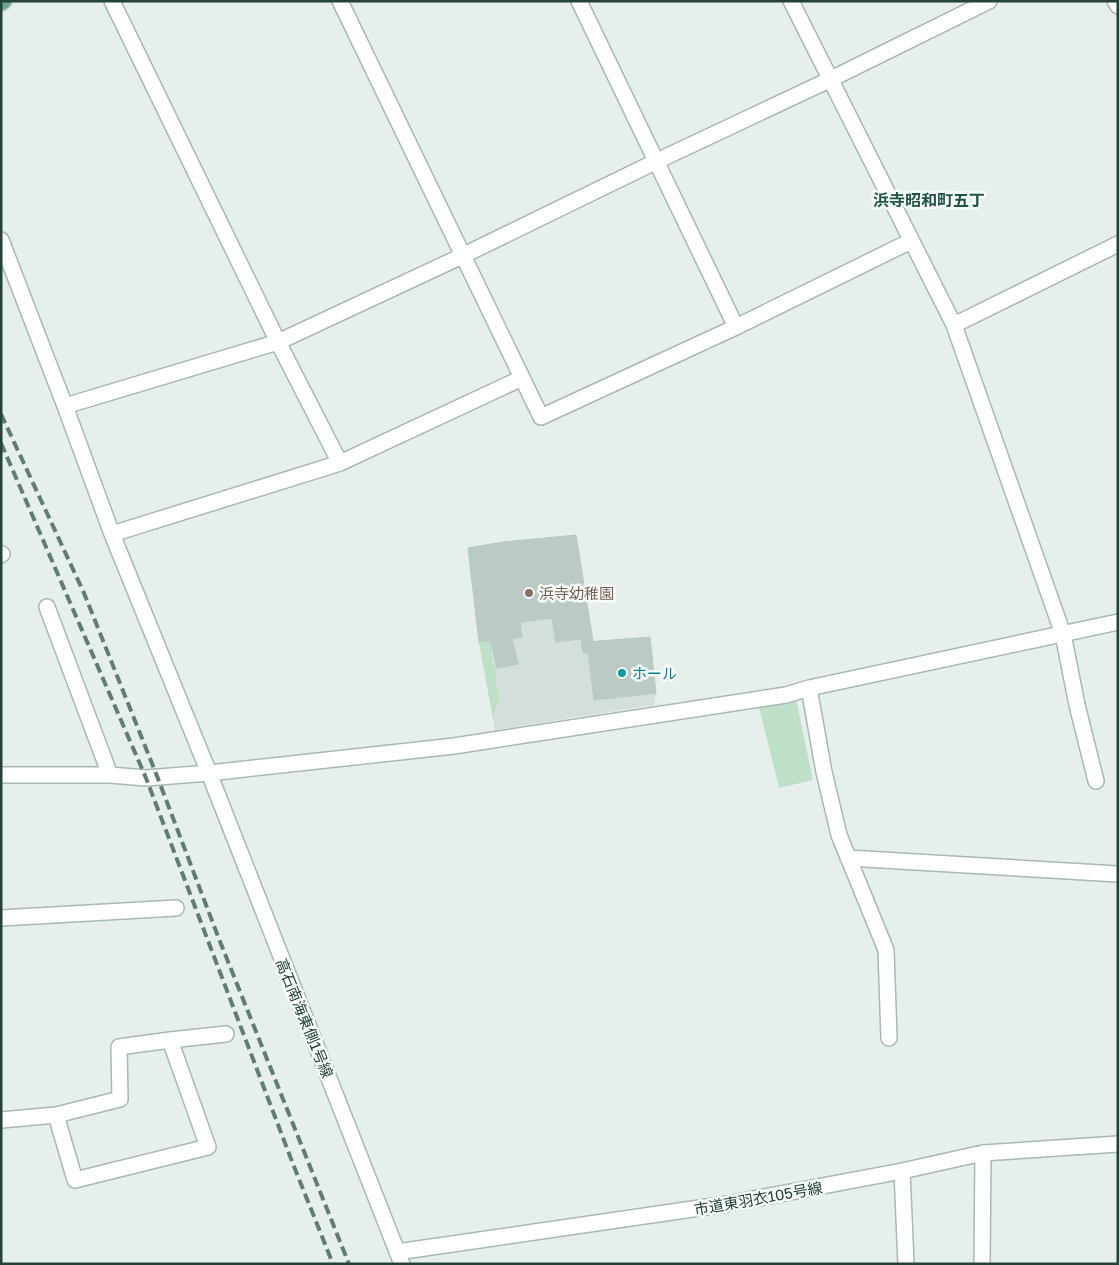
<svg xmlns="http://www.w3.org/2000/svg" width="1119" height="1265" font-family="'Golos Text','Noto Sans JP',sans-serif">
<rect width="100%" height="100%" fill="#e6efeb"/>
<path fill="#d4dfda" d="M 576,535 L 593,641 L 650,637 L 656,693 L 654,705 L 495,730 L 479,642 L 468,548 L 503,542 Z"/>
<path fill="#bfe0c8" d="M 491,641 L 492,663 L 497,672 C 493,681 496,688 500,696 L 493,718 L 479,642 Z
M 796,699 L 813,780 L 779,788 L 759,707 Z"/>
<path fill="#bbcac4" stroke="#b8c9c2" d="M 576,535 L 593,641 L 587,642 L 588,653 L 583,653 L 581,639 L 556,642 L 552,618 L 520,622 L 522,637 L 479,642 L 468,548 L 503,542 Z
M 650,637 L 656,693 L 594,700 L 587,642 Z
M 512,639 L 518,664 L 497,668 L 491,641 Z"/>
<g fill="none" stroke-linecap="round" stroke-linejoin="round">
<g stroke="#a8b8b2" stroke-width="18">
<path id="street" d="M 112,1 L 278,342 L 340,463
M 340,1 L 541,417 L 736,327 L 911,241
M 579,1 L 736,327
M 791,1 L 954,325 L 1063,634 L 1077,705 L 1096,781
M 1115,1 L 1118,6
M 1,240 L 65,406 L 112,534 L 209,773 L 402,1264
M 954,325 L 1118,244
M 65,406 L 278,342 L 462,256 L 657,161 L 829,80 L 989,1
M 112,534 L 340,463 L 522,378
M 1,555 L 2,554
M 47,607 L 110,775
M 809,688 L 824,772 L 839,835 L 886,950 L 889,1038
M 1,775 L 110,775 L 146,778 L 209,773 L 454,746 L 786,695 L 809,688 L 1118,622
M 848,858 L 1118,874
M 1,918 L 176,908
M 56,1115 L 75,1180 L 208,1147 L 170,1040
M 1,1120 L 56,1115 L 120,1099 L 119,1047 L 170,1040 L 226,1034
M 902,1171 L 906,1264
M 397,1252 L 727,1204 L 902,1171 L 983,1153 L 1118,1144
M 982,1264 L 983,1153"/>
</g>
<g stroke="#c2cac8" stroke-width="18">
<path id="primary" d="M 1,3 L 4,1"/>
</g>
<use href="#street" stroke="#fff" stroke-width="15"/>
<use href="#primary" stroke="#6aa596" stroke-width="15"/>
<path stroke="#5f7d75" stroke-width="4" stroke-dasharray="10 5" stroke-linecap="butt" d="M 1,414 L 84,593 L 157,776 L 219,939 L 349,1264
M 1,443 L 146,778 L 293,1164 L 333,1264"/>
</g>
<circle fill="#8d6e63" stroke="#f7fbf9" stroke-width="2" cx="529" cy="593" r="5"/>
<circle fill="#0f9aa8" stroke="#f7fbf9" stroke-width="2" cx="622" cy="673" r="5"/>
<g text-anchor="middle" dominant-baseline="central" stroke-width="5" stroke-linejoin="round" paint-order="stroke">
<g font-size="15" fill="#785e54" stroke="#f7fbf9" text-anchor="start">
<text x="539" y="593">浜寺幼稚園</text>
</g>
<g font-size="15" fill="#0d838f" stroke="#f7fbf9" text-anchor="start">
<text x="632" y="673">ホール</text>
</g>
<g font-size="15" fill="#24423a" stroke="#f7fbf9">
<text transform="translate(305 1018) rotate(68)">高石南海東側1号線</text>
<text transform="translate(758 1198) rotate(-10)">市道東羽衣105号線</text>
</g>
<g font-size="16" font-weight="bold" fill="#1f5548" stroke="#f7fbf9">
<text x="929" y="200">浜寺昭和町五丁</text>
</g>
</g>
<rect width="1119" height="1265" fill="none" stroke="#24423a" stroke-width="5"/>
</svg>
